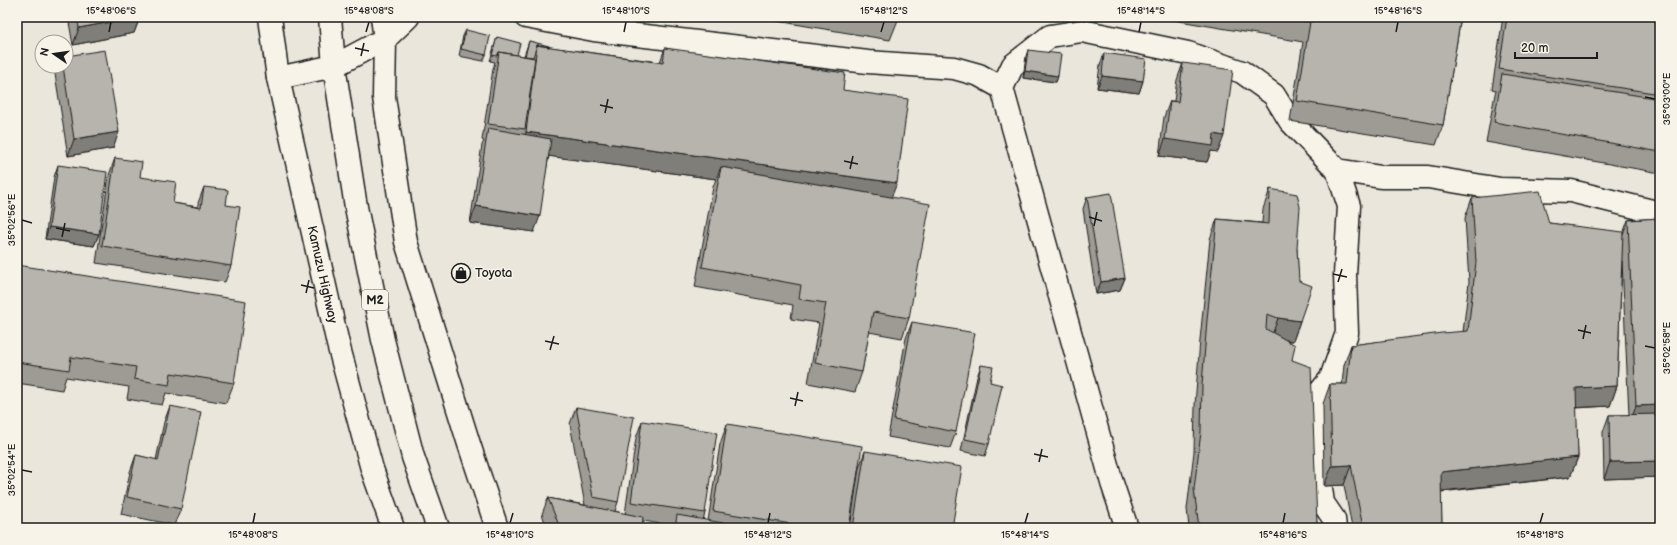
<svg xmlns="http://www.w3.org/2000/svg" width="1677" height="545" font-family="'Balsamiq Sans',sans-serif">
<rect width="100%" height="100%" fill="#eae6dc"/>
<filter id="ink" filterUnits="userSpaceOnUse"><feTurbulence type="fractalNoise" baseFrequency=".025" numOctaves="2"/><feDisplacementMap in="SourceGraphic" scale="8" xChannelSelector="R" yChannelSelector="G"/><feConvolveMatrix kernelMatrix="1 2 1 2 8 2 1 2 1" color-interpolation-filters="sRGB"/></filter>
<g filter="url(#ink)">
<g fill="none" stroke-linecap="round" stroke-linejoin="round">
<g stroke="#1c1c1c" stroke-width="25">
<path id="street" d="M 382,17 L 385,39 L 384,97 L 406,242 L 469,444 L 497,528
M 526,17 L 594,30 L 868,62 L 954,68 L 979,75 L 1002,88 L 1112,483 L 1127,528
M 278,78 L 334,66 L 385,39 L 408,17
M 1002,88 L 1013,65 L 1050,36 L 1082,31 L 1188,53 L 1242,72 L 1274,95 L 1290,121 L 1337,170 L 1349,206 L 1345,275 L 1347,333 L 1331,378 L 1319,393 L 1316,453 L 1323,503 L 1334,519 L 1335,528
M 1337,170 L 1381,177 L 1428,177 L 1500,189 L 1571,191 L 1660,213"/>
</g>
<g stroke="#1c1c1c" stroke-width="25">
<g id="highway">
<path id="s1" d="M 270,17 L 278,78 L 338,344 L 372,469 L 393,528"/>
<path d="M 330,17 L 334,66 L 356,207 L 383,340 L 413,457 L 438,528"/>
</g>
</g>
<use href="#street" stroke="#f7f3e8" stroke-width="22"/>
<use href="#highway" stroke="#f7f3e8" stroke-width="22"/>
</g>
<path fill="#9d9b94" stroke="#1c1c1c" d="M 68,17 L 140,17 L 134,33 L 73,45 Z
M 753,17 L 898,17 L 898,20 L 890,40 Z
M 1156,17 L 1461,17 L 1443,125 L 1436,145 L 1290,121 L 1303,42 Z
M 1503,17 L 1660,17 L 1660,173 L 1486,142 L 1495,94 L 1496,90 L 1492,89 Z
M 466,30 L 486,55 L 483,61 L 459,56 L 463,36 Z
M 497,37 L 517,55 L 524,56 L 529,41 L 549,47 L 660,62 L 665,48 L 843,90 L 891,198 L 909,318 L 902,338 L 869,332 L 862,372 L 855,392 L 808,383 L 819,323 L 791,319 L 793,305 L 695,287 L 713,187 L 716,179 L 549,156 L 534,232 L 470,223 L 482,145 L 484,141 L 482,140 L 493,69 L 495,62 L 490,61 Z
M 1028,50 L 1058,76 L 1056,82 L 1023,78 L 1026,56 Z
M 1104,53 L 1143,81 L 1139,93 L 1097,88 L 1100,65 Z
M 1183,63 L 1218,152 L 1211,151 L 1207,162 L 1159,156 L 1164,117 L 1170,101 L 1174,101 L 1177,80 Z
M 58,66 L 66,66 L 113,148 L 68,156 L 55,74 Z
M 115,158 L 140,177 L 173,203 L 198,207 L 198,203 L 204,187 L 226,205 L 231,266 L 225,282 L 96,263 L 109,175 Z
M 58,165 L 99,234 L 94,246 L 45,239 L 54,177 Z
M 1270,189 L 1297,248 L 1300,321 L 1293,341 L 1285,340 L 1292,360 L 1317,523 L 1315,528 L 1189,528 L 1187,509 L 1194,452 L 1195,405 L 1200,340 L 1210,239 L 1217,219 L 1262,223 L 1263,209 Z
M 1087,197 L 1125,278 L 1120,290 L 1096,294 L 1083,209 Z
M 1472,198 L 1549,223 L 1623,234 L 1628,220 L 1660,218 L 1660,477 L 1604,479 L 1603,432 L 1609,415 L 1629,415 L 1622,261 L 1617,386 L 1610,406 L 1576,408 L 1578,457 L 1570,477 L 1441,492 L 1442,528 L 1352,528 L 1344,485 L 1324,486 L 1323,404 L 1330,384 L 1342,384 L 1344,365 L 1351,345 L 1463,332 L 1469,282 L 1465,218 Z
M 17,265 L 234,383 L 226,403 L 166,393 L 162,405 L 127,399 L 129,387 L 66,377 L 62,390 L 17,383 Z
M 912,322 L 956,432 L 950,448 L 888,437 L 906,338 Z
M 981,365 L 990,382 L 989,444 L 985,456 L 961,451 L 977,377 Z
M 170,406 L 181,509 L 174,525 L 121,514 L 130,472 L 136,455 L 156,460 L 164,422 Z
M 576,407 L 618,502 L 615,511 L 625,514 L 636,438 L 642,421 L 705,513 L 703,520 L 708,521 L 720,444 L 727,424 L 849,528 L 672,528 L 673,526 L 643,521 L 642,528 L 547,528 L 542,514 L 548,498 L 585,505 L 570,424 Z
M 865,451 L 952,528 L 850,528 L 859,468 Z"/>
<path fill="#7f7e78" stroke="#1c1c1c" d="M 137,17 L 140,17 L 134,33 L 73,45 L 79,28 Z
M 1025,71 L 1058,76 L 1056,82 L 1023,78 Z
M 1102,76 L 1143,81 L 1139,93 L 1097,88 Z
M 119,132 L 113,148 L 68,156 L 74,139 Z
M 526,132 L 897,183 L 889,203 L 721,167 L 716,179 L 518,152 Z
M 1214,134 L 1224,136 L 1218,152 L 1211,151 L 1207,162 L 1159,156 L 1165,139 Z
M 476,206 L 540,216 L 534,232 L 470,223 Z
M 49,227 L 99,234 L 94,246 L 45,239 Z
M 1125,278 L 1120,290 L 1096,294 L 1101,282 Z
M 1278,318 L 1300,321 L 1293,341 L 1271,338 Z
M 1617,386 L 1610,406 L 1569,408 L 1576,388 Z
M 1660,405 L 1660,424 L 1629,426 L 1636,406 Z
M 1578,457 L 1570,477 L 1433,492 L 1441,472 Z
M 1660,461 L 1660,477 L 1604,479 L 1610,462 Z
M 1351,465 L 1344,485 L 1324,486 L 1332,466 Z"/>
<path fill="#b6b4ac" stroke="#1c1c1c" d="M 77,17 L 137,17 L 79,28 Z
M 878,17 L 898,17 L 898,20 Z
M 1280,17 L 1461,17 L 1443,125 L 1297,101 L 1310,22 Z
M 1507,17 L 1660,17 L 1660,94 L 1499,69 Z
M 466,30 L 490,36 L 486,55 L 461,49 Z
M 497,37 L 520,43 L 517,55 L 499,52 L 497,56 L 492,55 Z
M 529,41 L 549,46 L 549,47 L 537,45 L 533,57 L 525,56 Z
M 537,45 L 663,63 L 665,48 L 845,73 L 843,90 L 908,99 L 897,183 L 526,132 Z
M 105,50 L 119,132 L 74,139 L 63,66 L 66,66 L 66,56 Z
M 1028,50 L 1061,54 L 1058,76 L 1025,71 Z
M 499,52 L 535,58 L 525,129 L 488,124 Z
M 1104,53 L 1146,59 L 1143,81 L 1102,76 Z
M 1183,63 L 1233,70 L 1224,136 L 1214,134 L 1213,146 L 1165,139 L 1170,101 L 1178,102 Z
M 1502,74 L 1660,99 L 1660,152 L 1494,122 Z
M 488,128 L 551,139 L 540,216 L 476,206 Z
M 115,158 L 142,162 L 140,177 L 176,182 L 173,203 L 201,208 L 204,187 L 228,190 L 226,205 L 240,207 L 231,266 L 102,246 Z
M 58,165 L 107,172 L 99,234 L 49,227 Z
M 721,167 L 930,204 L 909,318 L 873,312 L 862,372 L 815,363 L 826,303 L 799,299 L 801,285 L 702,267 Z
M 1270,189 L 1297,194 L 1300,207 L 1297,248 L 1299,281 L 1312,286 L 1300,321 L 1278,318 L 1267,314 L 1266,329 L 1295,345 L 1292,360 L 1311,367 L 1317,523 L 1313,528 L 1199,528 L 1194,489 L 1201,432 L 1202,385 L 1207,320 L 1217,219 L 1269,224 Z
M 1540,191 L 1549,223 L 1623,232 L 1617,386 L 1576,388 L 1578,457 L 1441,472 L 1442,528 L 1363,528 L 1351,465 L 1332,466 L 1330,384 L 1347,384 L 1351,345 L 1442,333 L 1468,331 L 1476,262 L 1472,198 Z
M 1111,193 L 1125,278 L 1101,282 L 1087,197 Z
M 1660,218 L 1660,405 L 1636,406 L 1628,220 Z
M 17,265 L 246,301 L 234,383 L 171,373 L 169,385 L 134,379 L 136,367 L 71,357 L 69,370 L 17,362 Z
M 912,322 L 975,333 L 956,432 L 894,420 Z
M 981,365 L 993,367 L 990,382 L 1002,385 L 989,444 L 965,439 Z
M 170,406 L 201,412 L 181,509 L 127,497 L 136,455 L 158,460 Z
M 576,407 L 634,417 L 618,502 L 593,497 Z
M 1660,414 L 1660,461 L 1610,462 L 1609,415 Z
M 642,421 L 717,432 L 705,513 L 631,502 Z
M 727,424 L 862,446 L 849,528 L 815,528 L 713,511 Z
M 865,451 L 962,467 L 952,528 L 853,528 Z
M 548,498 L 643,517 L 642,528 L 560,528 Z
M 677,515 L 752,528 L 675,528 Z"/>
</g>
<path fill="none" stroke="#1c1c1c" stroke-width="1.5" d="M 109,32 L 111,22M 366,32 L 369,22M 624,32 L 626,22M 881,32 L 884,22M 1139,32 L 1141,22M 1396,32 L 1398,22M 355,48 L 369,51M 361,56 L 364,43M 1645,97 L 1655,99M 600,105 L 613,108M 605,113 L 608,99M 844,161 L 858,164M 850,169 L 853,156M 1089,217 L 1102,221M 22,220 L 32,223M 1094,226 L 1097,212M 56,228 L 70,231M 62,237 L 65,223M 1333,274 L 1347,277M 1338,282 L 1342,269M 301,285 L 314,288M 306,293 L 309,280M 1578,330 L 1591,333M 1583,339 L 1586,325M 545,341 L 559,344M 1645,346 L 1655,348M 550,350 L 554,336M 790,398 L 803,401M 795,406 L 798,392M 1034,454 L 1048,457M 1039,462 L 1042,449M 22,470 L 32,472M 253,523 L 255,513M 510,523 L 513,513M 768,523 L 770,513M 1025,523 L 1028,513M 1283,523 L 1285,513M 1540,523 L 1543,513"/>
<defs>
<g id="shop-ring" transform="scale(1)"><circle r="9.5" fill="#f7f3e8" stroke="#1c1c1c" stroke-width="1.5"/><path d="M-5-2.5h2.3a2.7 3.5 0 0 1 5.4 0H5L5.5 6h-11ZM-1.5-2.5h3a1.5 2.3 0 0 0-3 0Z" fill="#1c1c1c"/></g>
</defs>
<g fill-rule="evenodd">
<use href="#shop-ring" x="461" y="273"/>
</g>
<g text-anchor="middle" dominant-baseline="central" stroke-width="3" stroke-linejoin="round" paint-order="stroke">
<rect fill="#f7f3e8" stroke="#5e5c59" stroke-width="1" x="362" y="290" width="26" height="20" rx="3"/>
<g font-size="12" font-weight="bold" fill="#1c1c1c">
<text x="375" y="300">M2</text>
</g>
<g font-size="13" fill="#1c1c1c" stroke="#f7f3e8" text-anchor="start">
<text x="475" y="273">Toyota</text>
</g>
<g font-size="13" fill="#1c1c1c" stroke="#f7f3e8">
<text stroke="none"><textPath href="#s1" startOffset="263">Kamuzu Highway</textPath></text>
</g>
</g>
<rect width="1677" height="545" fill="none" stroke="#f7f3e8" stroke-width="44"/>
<g transform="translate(54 54) rotate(283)"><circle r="19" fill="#f7f3e8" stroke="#9f9d96"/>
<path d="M0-3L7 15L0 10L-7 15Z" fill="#1c1c1c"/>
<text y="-6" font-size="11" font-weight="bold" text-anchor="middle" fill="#1c1c1c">N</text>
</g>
<path d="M1515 52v6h82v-6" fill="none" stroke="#1c1c1c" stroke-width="2"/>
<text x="1521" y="52" font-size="12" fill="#1c1c1c" stroke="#f7f3e8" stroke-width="3" paint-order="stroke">20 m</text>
<rect x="22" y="22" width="1633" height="501" fill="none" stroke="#1c1c1c" stroke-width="1.5"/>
<g font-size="10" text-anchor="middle" fill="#1c1c1c">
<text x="111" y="14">15°48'06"S</text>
<text x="369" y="14">15°48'08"S</text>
<text x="626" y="14">15°48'10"S</text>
<text x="884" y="14">15°48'12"S</text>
<text x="1141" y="14">15°48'14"S</text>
<text x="1398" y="14">15°48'16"S</text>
<text transform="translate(1666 99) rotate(-90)" y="4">35°03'00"E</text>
<text transform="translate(11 220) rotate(-90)" y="4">35°02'56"E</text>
<text transform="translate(1666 348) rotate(-90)" y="4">35°02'58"E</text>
<text transform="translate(11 470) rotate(-90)" y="4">35°02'54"E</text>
<text x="253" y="538">15°48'08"S</text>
<text x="510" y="538">15°48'10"S</text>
<text x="768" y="538">15°48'12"S</text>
<text x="1025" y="538">15°48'14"S</text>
<text x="1283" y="538">15°48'16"S</text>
<text x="1540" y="538">15°48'18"S</text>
</g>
</svg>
